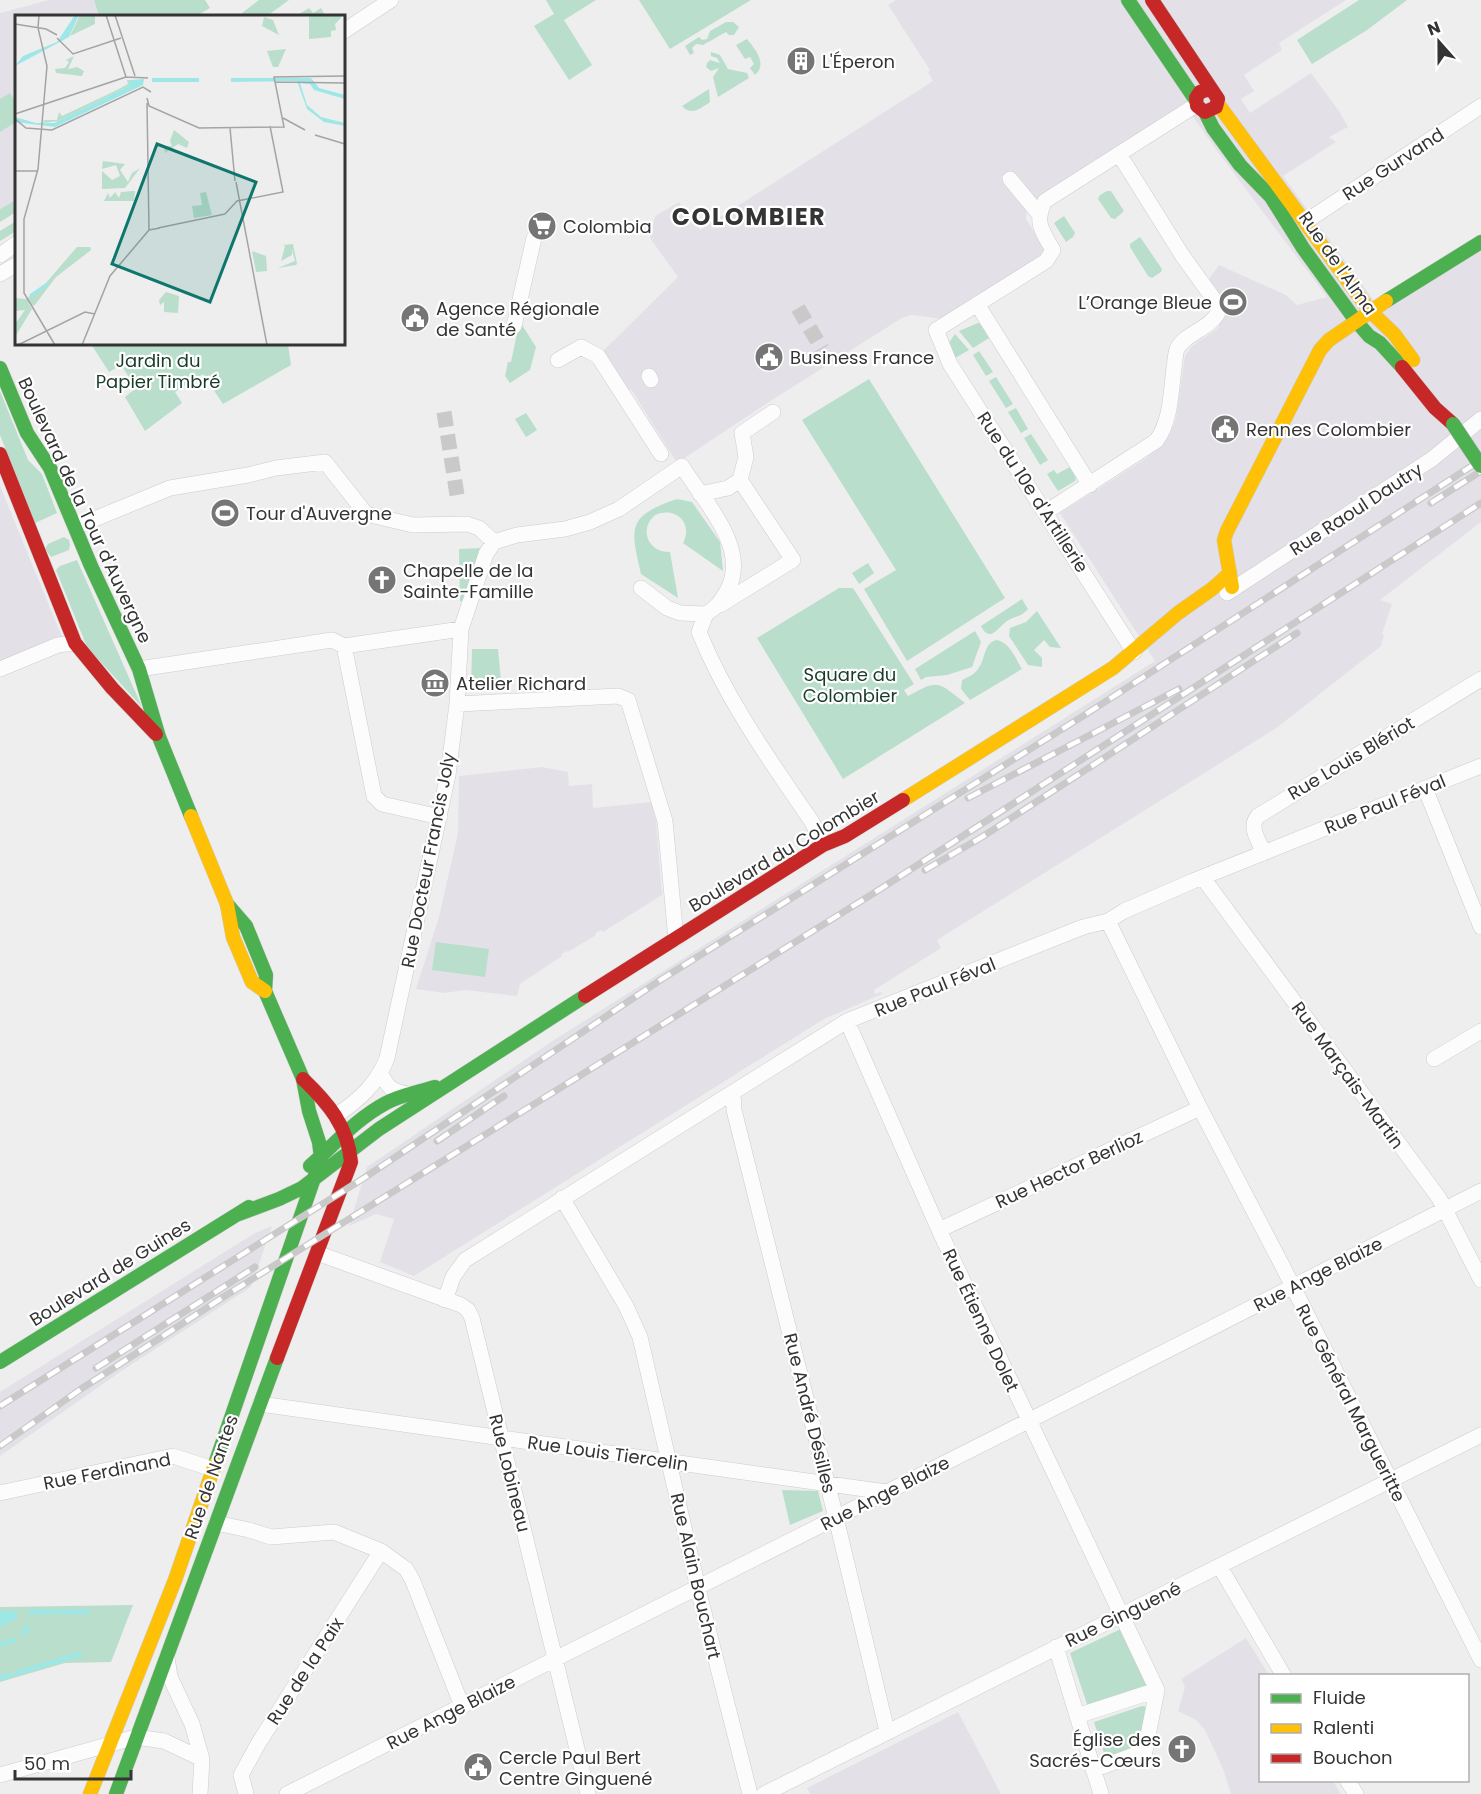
<svg xmlns="http://www.w3.org/2000/svg" width="1481" height="1794" font-family="Poppins,sans-serif">
<rect width="100%" height="100%" fill="#eeeeef"/>
<path fill="#e3e1e7" d="M 49,0 L 94,0 L 99,16 L 16,16 L 16,200 L 0,209 L 0,13 Z
M 896,0 L 1346,0 L 1279,43 L 1282,50 L 1244,75 L 1254,91 L 1241,99 L 1250,113 L 1311,73 L 1339,111 L 1348,127 L 1329,137 L 1336,142 L 1283,176 L 1375,302 L 1481,234 L 1481,522 L 1380,600 L 1392,604 L 1382,634 L 1384,635 L 1381,646 L 1275,729 L 937,940 L 941,948 L 874,990 L 875,994 L 881,992 L 882,994 L 824,1019 L 414,1276 L 380,1262 L 394,1219 L 376,1214 L 349,1226 L 367,1167 L 554,1040 L 1155,661 L 1060,513 L 1142,461 L 1158,449 L 1170,434 L 1176,418 L 1185,356 L 1192,346 L 1218,328 L 1226,307 L 1209,279 L 1219,265 L 1286,295 L 1297,305 L 1327,297 L 1220,155 L 1184,104 L 1031,203 L 1027,208 L 1026,219 L 1045,249 L 1045,253 L 943,319 L 912,315 L 902,318 L 772,400 L 677,463 L 631,389 L 622,393 L 598,356 L 678,277 L 650,238 L 655,216 L 679,202 L 684,210 L 686,209 L 700,230 L 933,81 L 928,72 L 930,70 L 888,5 Z
M 0,486 L 62,637 L 0,662 Z
M 542,767 L 568,772 L 569,786 L 592,784 L 593,808 L 651,802 L 656,820 L 662,895 L 603,932 L 601,930 L 595,933 L 596,935 L 568,952 L 567,951 L 561,954 L 562,956 L 520,984 L 517,996 L 466,990 L 444,993 L 416,989 L 439,917 L 458,833 L 459,776 Z
M 272,1226 L 251,1287 L 120,1372 L 0,1456 L 0,1392 L 255,1233 Z
M 1246,1638 L 1269,1675 L 1260,1676 L 1260,1780 L 1333,1781 L 1341,1794 L 1231,1794 L 1223,1769 L 1205,1730 L 1196,1720 L 1178,1711 L 1185,1687 L 1181,1679 Z
M 958,1712 L 1001,1794 L 810,1794 L 807,1788 Z"/>
<path fill="#b9decb" d="M 94,0 L 205,0 L 210,8 L 196,16 L 99,16 Z
M 259,0 L 289,0 L 267,16 L 242,16 L 242,13 Z
M 546,0 L 596,0 L 564,20 L 592,65 L 569,80 L 534,26 L 554,14 Z
M 639,0 L 751,0 L 670,49 Z
M 1359,0 L 1407,0 L 1367,30 L 1312,64 L 1297,40 Z
M 309,8 L 313,13 L 321,8 L 325,15 L 322,16 L 296,16 Z
M 726,22 L 733,22 L 739,27 L 734,35 L 729,35 L 726,32 L 703,45 L 696,44 L 692,48 L 694,53 L 690,55 L 685,46 L 699,37 L 702,40 L 707,39 L 710,31 Z
M 747,39 C 755,49 768,64 755,75 L 750,68 L 754,64 L 750,57 L 745,59 L 736,45 Z
M 711,52 L 720,55 L 728,69 L 747,73 L 749,78 L 718,97 L 713,77 L 719,68 L 711,71 L 706,67 L 707,63 L 710,60 L 720,63 L 717,58 L 711,56 Z
M 709,89 L 710,102 C 700,109 691,116 682,106 Z
M 10,93 L 16,103 L 16,122 L 0,132 L 0,99 Z
M 1107,191 L 1111,191 L 1124,211 L 1115,219 L 1111,218 L 1098,199 L 1100,195 Z
M 16,200 L 16,212 L 0,222 L 0,209 Z
M 1064,216 L 1075,233 L 1073,237 L 1066,242 L 1054,223 Z
M 16,221 L 16,231 L 0,241 L 0,231 Z
M 1140,237 L 1162,269 L 1161,272 L 1152,278 L 1148,276 L 1130,247 L 1130,244 Z
M 978,323 L 982,325 L 989,338 L 973,348 L 959,331 Z
M 519,324 L 522,325 L 536,347 L 530,370 L 510,383 L 505,376 L 508,362 L 511,362 Z
M 955,334 L 969,350 L 955,358 L 948,344 Z
M 91,344 L 288,344 L 291,365 L 223,404 L 203,374 L 175,392 L 182,403 L 145,431 L 125,397 L 136,388 L 121,365 L 109,372 Z
M 979,351 L 993,372 L 986,376 L 973,355 Z
M 996,377 L 1013,404 L 1006,408 L 989,381 Z
M 869,379 L 1005,598 L 907,661 L 864,589 L 896,570 L 802,420 Z
M 0,391 L 28,460 L 42,474 L 57,513 L 35,523 L 0,435 Z
M 1016,408 L 1028,429 L 1021,433 L 1008,412 Z
M 526,413 L 537,430 L 526,437 L 515,419 Z
M 1031,434 L 1048,460 L 1040,465 L 1024,438 Z
M 1070,467 L 1076,478 L 1075,481 L 1058,491 L 1047,474 L 1054,470 L 1057,474 Z
M 677,499 L 692,502 L 720,542 L 723,571 L 683,543 C 694,522 674,506 655,515 C 638,530 649,553 670,552 L 678,598 L 641,574 C 630,527 627,516 677,499 Z
M 64,537 L 69,540 L 70,545 L 69,550 L 51,557 L 45,549 L 48,544 Z
M 483,548 L 464,602 L 460,601 L 459,549 Z
M 77,560 L 142,707 L 87,647 L 56,570 L 60,566 Z
M 868,563 L 874,573 L 859,584 L 852,573 Z
M 839,588 L 853,588 L 914,684 L 904,690 L 908,696 C 939,679 937,681 965,703 L 843,779 L 757,638 Z
M 1022,599 L 1028,609 C 1021,617 1015,616 1007,621 C 998,627 990,644 981,626 Z
M 1037,611 L 1061,648 L 1050,647 L 1044,640 L 1034,650 L 1042,658 L 1042,667 L 1028,665 L 1009,636 L 1010,628 L 1026,622 Z
M 975,631 L 981,642 L 972,667 L 947,675 L 926,677 L 921,680 L 915,669 Z
M 996,640 C 1009,641 1016,659 1022,669 L 970,700 L 961,689 L 962,680 C 968,677 974,675 978,669 C 986,659 983,644 996,640 Z
M 472,649 L 498,649 L 501,681 L 471,687 Z
M 436,942 L 489,949 L 485,977 L 432,970 Z
M 782,1490 L 818,1491 L 823,1511 L 790,1525 Z
M 133,1605 L 111,1662 L 65,1663 L 0,1682 L 0,1607 Z
M 1123,1628 L 1148,1682 L 1145,1688 L 1088,1707 L 1070,1653 Z
M 1142,1706 L 1148,1707 L 1139,1748 L 1106,1759 L 1094,1722 Z"/>
<path fill="#9ee7e7" d="M 17,1611 L 16,1619 L 0,1627 L 0,1611 Z"/>
<g fill="none" stroke-linecap="round" stroke-linejoin="round">
<path stroke="#9ee7e7" stroke-width="4.5" d="M 30,1612 L 55,1612
M 60,1612 L 88,1612
M 23,1633 L 28,1627
M 0,1645 L 14,1640
M 17,1673 L 80,1654
M 0,1678 L 11,1675"/>
<path stroke="#c9c9ca" stroke-width="15" stroke-dasharray="15 8" stroke-linecap="butt" d="M 798,308 L 822,349
M 444,412 L 457,495"/>
<g stroke="#cccccd" stroke-width="16">
<path id="street" d="M 344,31 L 391,0
M 1010,179 L 1039,214
M 1305,222 L 1481,106
M 0,255 L 16,244
M 0,274 L 16,265
M 977,304 L 1090,485
M 514,326 L 534,238
M 558,360 L 581,347 L 598,356 L 661,454
M 649,376 L 651,380
M 700,494 L 728,488 L 740,480 L 746,457 L 742,433 L 773,412
M 1046,512 L 1156,441 C 1171,422 1171,391 1174,368 C 1175,362 1175,355 1177,349 C 1186,332 1211,329 1219,311 L 1218,305 L 1182,255 L 1119,154
M 75,527 L 170,488 L 248,475 L 276,468 L 325,462 L 366,514 L 413,525 L 467,524 L 479,528 L 494,542
M 494,542 L 517,535 L 565,529 L 590,522 L 619,509 L 682,466 C 703,501 751,548 727,591 C 720,603 718,606 706,614
M 641,588 L 667,608 L 680,613 L 706,614
M 1227,593 L 1432,459 L 1481,419
M 720,605 L 793,560 L 740,480
M 706,614 L 699,632 C 727,701 771,762 812,822 L 823,845
M 344,646 L 374,796 L 382,804 L 440,817
M 1134,652 L 950,364 L 936,330 L 1046,261 L 1053,250 C 1042,231 1034,222 1045,201 L 1196,105
M 0,669 L 58,645 L 75,643
M 139,669 L 332,640 L 344,646 L 461,629
M 457,704 L 618,696 L 628,700 L 665,821 L 676,939
M 1425,788 L 1481,927
M 1264,853 C 1259,841 1248,827 1258,816 L 1481,679
M 1203,878 L 1439,1198 L 1481,1280
M 1108,921 L 1200,1108 L 1283,1267 L 1481,1660
M 847,1021 L 939,1230 L 1157,1690 L 1145,1751 L 1093,1770
M 1434,1059 L 1481,1031
M 381,1074 C 388,1088 393,1092 409,1094
M 733,1094 L 734,1110 L 836,1518 L 887,1731
M 337,1115 C 360,1099 377,1084 387,1058 L 448,775 L 457,704 L 461,629 L 486,554 L 494,542
M 562,1198 L 626,1306 L 640,1337 L 701,1601 L 750,1794
M 939,1230 L 1200,1108
M 317,1253 L 461,1305 L 468,1310 L 472,1318 L 588,1794
M 445,1300 L 453,1277 L 465,1260 L 847,1021 L 1083,927 L 1108,921 L 1124,911 L 1193,881 L 1481,766
M 260,1404 L 886,1492
M 0,1493 L 173,1456 L 213,1469
M 216,1523 L 249,1530 L 271,1537 L 334,1532 L 381,1551 L 406,1569 L 412,1579 L 462,1706
M 1220,1567 L 1284,1676
M 1056,1647 L 1101,1794
M 167,1657 L 170,1677 L 192,1724 L 202,1759 L 200,1794
M 1077,1716 L 1157,1690
M 0,1775 L 136,1737 L 164,1741 L 202,1759
M 1347,1780 L 1356,1794
M 246,1794 L 241,1775 L 258,1744 L 381,1551
M 287,1794 L 1040,1415 L 1481,1191
M 764,1794 L 1481,1435"/>
</g>
<g stroke="#cccccd" stroke-width="15">
<path id="fast" d="M 1128,0 L 1195,99
M 1205,112 L 1213,128 L 1240,165 L 1271,197 L 1303,248 L 1356,321 L 1369,336 L 1380,343 L 1402,367
M 1386,301 L 1481,242
M 0,368 L 27,433 L 50,468 L 91,566 L 139,669 L 159,737 L 191,816
M 310,1166 C 335,1144 356,1119 386,1103 C 400,1095 419,1092 435,1087
M 239,1214 L 279,1199 L 302,1188 L 379,1129 L 585,996
M 0,1362 L 249,1207
M 215,1464 L 321,1158 L 319,1142 L 309,1111 L 303,1079 L 265,991 L 266,975 L 246,926 L 227,904
M 116,1794 L 277,1358"/>
</g>
<g stroke="#cccccd" stroke-width="15">
<path id="slow" d="M 1218,104 L 1370,311 L 1394,334 L 1413,360
M 1232,587 L 1224,540 L 1227,531 L 1320,350 L 1329,340 L 1386,301
M 903,800 L 1113,668 L 1178,613 L 1212,589 L 1230,573
M 191,816 L 227,904 L 233,937 L 252,982 L 265,991
M 90,1794 L 175,1580 L 215,1464"/>
</g>
<g stroke="#cccccd" stroke-width="15">
<path id="jam" d="M 1152,0 L 1218,99 L 1216,107 L 1205,112 L 1197,106 L 1196,98 L 1200,92 L 1210,89
M 1402,367 L 1435,408 L 1453,424
M 0,454 L 75,643 L 112,688 L 156,734
M 585,996 L 823,845 L 845,836 L 903,800
M 277,1358 L 351,1162 C 348,1126 328,1103 303,1079"/>
</g>
<use href="#street" stroke="#fcfcfd" stroke-width="15"/>
<use href="#fast" stroke="#4caf50" stroke-width="14"/>
<use href="#slow" stroke="#ffc107" stroke-width="14"/>
<use href="#jam" stroke="#c62828" stroke-width="14"/>
<g stroke="#c9c9ca" stroke-width="7">
<path id="rail" d="M 1431,503 L 1481,471
M 968,798 L 1179,689
M 925,870 L 982,837 L 1297,633
M 437,1141 L 504,1096
M 96,1368 L 255,1267
M 0,1406 L 364,1178 L 662,979 L 1083,716 L 1481,460
M 0,1446 L 81,1389 L 225,1296 L 874,893 L 1481,503"/>
</g>
<use href="#rail" stroke="#fff" stroke-width="4.5" stroke-dasharray="14" stroke-linecap="butt"/>
<g stroke="#9cadaa" stroke-width="15" stroke-linecap="butt">
<path id="fast-bridge" d="M 1453,424 L 1481,466"/>
</g>
<use href="#fast-bridge" stroke="#4caf50" stroke-width="14"/>
</g>
<defs>
<g id="building-disc" transform="scale(1.5)"><circle r="9.5" fill="#757576" stroke="#fff"/><path d="M-4-6H4V6H1V3H-1V6H-4ZM-2.5-4.3h1.7v1.8h-1.7ZM.8-4.3h1.7v1.8H.8ZM-2.5-1h1.7V.8h-1.7ZM.8-1h1.7V.8H.8Z" fill="#fff"/></g>
<g id="supermarket-disc" transform="scale(1.5)"><circle r="9.5" fill="#757576" stroke="#fff"/><path d="M-6-5.5h2.5l.6 2H6L4.5 2H-2.5L-4.4-4H-6ZM-1.5 3.2a1.3 1.3 0 1 0 .1 0ZM3 3.2a1.3 1.3 0 1 0 .1 0Z" fill="#fff"/></g>
<g id="stadium-disc" transform="scale(1.5)"><circle r="9.5" fill="#757576" stroke="#fff"/><path d="M0-5a6.5 5 0 1 0 0 10a6.5 5 0 1 0 0-10ZM-3.5-1.8h7v3.6h-7Z" fill="#fff"/></g>
<g id="civic-disc" transform="scale(1.5)"><circle r="9.5" fill="#757576" stroke="#fff"/><path d="M-.6-6.5H3V-4.5H.6V-3L4-1V1h2V6H-6V1h2V-1L-.6-3ZM-1.2 2.5V6h2.4V2.5Z" fill="#fff"/></g>
<g id="church-disc" transform="scale(1.5)"><circle r="9.5" fill="#757576" stroke="#fff"/><path d="M-1.2-6h2.4v3.5h3.3v2.4h-3.3V6h-2.4V-.1h-3.3v-2.4h3.3Z" fill="#fff"/></g>
<g id="museum-disc" transform="scale(1.5)"><circle r="9.5" fill="#757576" stroke="#fff"/><path d="M0-6L6-3V-2H-6V-3ZM-5-1h2V3h-2ZM-1-1h2V3h-2ZM3-1h2V3H3ZM-6 4H6V6H-6Z" fill="#fff"/></g>
</defs>
<g fill-rule="evenodd">
<use href="#building-disc" x="801" y="61"/>
<use href="#supermarket-disc" x="542" y="226"/>
<use href="#stadium-disc" x="1233" y="302"/>
<use href="#civic-disc" x="415" y="318"/>
<use href="#civic-disc" x="769" y="357"/>
<use href="#civic-disc" x="1225" y="429"/>
<use href="#stadium-disc" x="225" y="513"/>
<use href="#church-disc" x="382" y="580"/>
<use href="#museum-disc" x="435" y="683"/>
<use href="#church-disc" x="1182" y="1749"/>
<use href="#civic-disc" x="478" y="1767"/>
</g>
<g text-anchor="middle" dominant-baseline="central" stroke-width="4.5" stroke-linejoin="round" paint-order="stroke">
<g font-size="18" fill="#343435" stroke="#fff" text-anchor="start">
<text x="822" y="61">L'Éperon</text>
<text x="563" y="226">Colombia</text>
<text x="1212" y="302" text-anchor="end">L’Orange Bleue</text>
<text x="436" y="308">Agence Régionale<tspan x="436" dy="21">de Santé</tspan></text>
<text x="790" y="357">Business France</text>
<text x="1246" y="429">Rennes Colombier</text>
<text x="246" y="513">Tour d'Auvergne</text>
<text x="403" y="570">Chapelle de la<tspan x="403" dy="21">Sainte-Famille</tspan></text>
<text x="456" y="683">Atelier Richard</text>
<text x="1161" y="1739" text-anchor="end">Église des<tspan x="1161" dy="21">Sacrés-Cœurs</tspan></text>
<text x="499" y="1757">Cercle Paul Bert<tspan x="499" dy="21">Centre Ginguené</tspan></text>
</g>
<g font-size="18" fill="#343435" stroke="#fff">
<text transform="translate(1393 164) rotate(-33)">Rue Gurvand</text>
<text transform="translate(1338 263) rotate(55)">Rue de l'Alma</text>
<text transform="translate(1033 492) rotate(57)">Rue du 10e d'Artillerie</text>
<text transform="translate(1356 509) rotate(-33)">Rue Raoul Dautry</text>
<text transform="translate(85 510) rotate(65)">Boulevard de la Tour d'Auvergne</text>
<text transform="translate(1351 758) rotate(-31)">Rue Louis Blériot</text>
<text transform="translate(1385 804) rotate(-22)">Rue Paul Féval</text>
<text transform="translate(784 851) rotate(-31)">Boulevard du Colombier</text>
<text transform="translate(428 860) rotate(-79)">Rue Docteur Francis Joly</text>
<text transform="translate(935 987) rotate(-22)">Rue Paul Féval</text>
<text transform="translate(1348 1075) rotate(54)">Rue Marçais-Martin</text>
<text transform="translate(1069 1169) rotate(-25)">Rue Hector Berlioz</text>
<text transform="translate(110 1272) rotate(-32)">Boulevard de Guines</text>
<text transform="translate(1318 1274) rotate(-27)">Rue Ange Blaize</text>
<text transform="translate(981 1320) rotate(65)">Rue Étienne Dolet</text>
<text transform="translate(1351 1403) rotate(63)">Rue Général Margueritte</text>
<text transform="translate(810 1413) rotate(76)">Rue André Désilles</text>
<text transform="translate(608 1453) rotate(8)">Rue Louis Tiercelin</text>
<text transform="translate(107 1471) rotate(-11)">Rue Ferdinand</text>
<text transform="translate(510 1473) rotate(76)">Rue Lobineau</text>
<text transform="translate(211 1477) rotate(-71)">Rue de Nantes</text>
<text transform="translate(885 1493) rotate(-27)">Rue Ange Blaize</text>
<text transform="translate(696 1576) rotate(77)">Rue Alain Bouchart</text>
<text transform="translate(1123 1614) rotate(-26)">Rue Ginguené</text>
<text transform="translate(305 1671) rotate(-57)">Rue de la Paix</text>
<text transform="translate(451 1712) rotate(-27)">Rue Ange Blaize</text>
</g>
<g font-size="18" fill="#193b2a" stroke="#fff">
<text x="158" y="360">Jardin du<tspan x="158" dy="21">Papier Timbré</tspan></text>
<text x="850" y="674">Square du<tspan x="850" dy="21">Colombier</tspan></text>
</g>
<g font-size="24" font-weight="bold" letter-spacing="1.5" fill="#343435" stroke="#fff">
<text x="749" y="216">COLOMBIER</text>
</g>
</g>
<g transform="translate(15 15)">
<rect width="330" height="330" fill="#eeeeef"/>
<path d="M 65,0 L 80,0 L 80,9 L 55,21 ZM 294,0 L 325,0 L 326,3 L 320,9 L 321,15 L 316,16 L 316,22 L 294,24 ZM 249,2 L 258,5 L 264,20 L 247,11 ZM 271,34 L 263,52 L 258,52 L 252,36 ZM 59,41 L 53,54 L 62,52 L 69,56 L 67,61 L 41,58 L 40,54 L 50,53 L 54,47 L 51,45 ZM 112,65 L 115,65 L 114,71 L 43,106 L 28,108 L 29,105 L 42,105 L 44,97 L 47,101 L 102,75 L 113,69 ZM 159,115 L 174,127 L 172,133 L 163,129 L 150,138 L 149,131 L 157,131 L 155,126 ZM 88,146 L 110,149 L 105,155 L 113,167 L 117,158 L 125,153 L 110,173 L 87,174 L 87,156 L 97,165 L 105,161 L 101,150 L 87,154 ZM 117,176 L 120,176 L 119,186 L 89,186 L 93,178 L 95,183 L 100,177 L 104,183 L 106,177 ZM 191,177 L 197,200 L 179,203 L 177,191 L 187,190 L 185,178 ZM 263,224 L 268,230 L 278,229 L 282,249 L 281,250 L 263,253 L 280,246 L 277,234 L 277,240 L 266,246 L 270,231 L 268,230 ZM 62,232 L 75,232 L 76,235 L 41,262 L 19,291 L 13,288 L 17,294 L 0,322 L 0,309 L 10,295 L 0,296 L 0,283 L 10,284 L 24,276 ZM 237,236 L 251,241 L 252,256 L 241,257 ZM 151,277 L 164,281 L 163,298 L 149,297 L 149,287 L 145,290 L 144,285 Z" fill="#b9decb"/>
<path d="M 60,0 L 64,0 L 54,22 L 0,51 L 8,41 L 42,27 ZM 137,63 L 184,63 L 184,67 L 137,67 ZM 216,63 L 296,63 L 304,73 L 330,80 L 330,84 L 299,75 L 295,69 L 285,68 L 292,90 L 306,102 L 330,108 L 330,111 L 309,107 L 292,94 L 282,66 L 216,67 ZM 129,64 L 128,70 L 40,112 L 0,107 L 0,102 L 21,108 L 39,108 L 114,71 L 115,65 Z" fill="#9ee7e7"/>
<path fill="none" stroke="#9ee7e7" stroke-width="3" d="M 15,281 L 32,269"/>
<path fill="none" stroke="#a4a4a5" stroke-width="1.5" d="M 91,0 L 111,62M 100,0 L 120,61M 0,9 L 31,14 L 42,20M 42,23 L 58,39 L 106,23M 111,62 L 133,63M 260,67 L 330,68M 132,83 L 134,91 L 184,113 L 269,112 L 259,62 L 330,61M 132,88 L 134,215M 0,99 L 111,62M 268,103 L 290,115M 0,104 L 11,113 L 37,115 L 128,72 L 136,77M 215,113 L 220,166M 300,120 L 330,129M 0,156 L 22,156M 221,167 L 252,330M 210,199 L 222,186 L 268,177 L 255,111M 143,213 L 210,199M 9,242 L 9,278 L 40,330M 9,244 L 9,204 L 23,154 L 32,51 L 23,13 L 24,0M 3,330 L 70,297 L 80,299M 67,330 L 95,261 L 134,215 L 145,213"/>
<path fill="#0f766e" fill-opacity="0.15" stroke="#0f766e" stroke-width="3" d="M 142,129 L 241,167 L 195,287 L 97,249 Z"/>
<rect width="330" height="330" fill="none" stroke="#343435" stroke-width="3"/>
</g>
<rect x="1259" y="1674" width="210" height="108" fill="#ffffff" stroke="#aeaeae" stroke-width="1.5"/>
<rect x="1271" y="1694" width="30" height="9" fill="#4caf50" stroke="#aeaeae" stroke-width="1.5"/>
<text x="1313" y="1704" font-size="18" fill="#343435">Fluide</text>
<rect x="1271" y="1724" width="30" height="9" fill="#ffc107" stroke="#aeaeae" stroke-width="1.5"/>
<text x="1313" y="1734" font-size="18" fill="#343435">Ralenti</text>
<rect x="1271" y="1754" width="30" height="9" fill="#c62828" stroke="#aeaeae" stroke-width="1.5"/>
<text x="1313" y="1764" font-size="18" fill="#343435">Bouchon</text>
<g transform="translate(1439 42) rotate(339)" stroke="#ffffff" stroke-width="4.5" paint-order="stroke">
<path d="M0-4.5L10 22L0 15L-10 22Z" fill="#343435"/>
<text y="-9" font-size="16" font-weight="bold" text-anchor="middle" fill="#343435">N</text>
</g>
<path d="M15 1770v9h116v-9" fill="none" stroke="#343435" stroke-width="3"/>
<text x="24" y="1770" font-size="18" fill="#343435" stroke="#ffffff" stroke-width="4.5" paint-order="stroke">50 m</text>
</svg>
